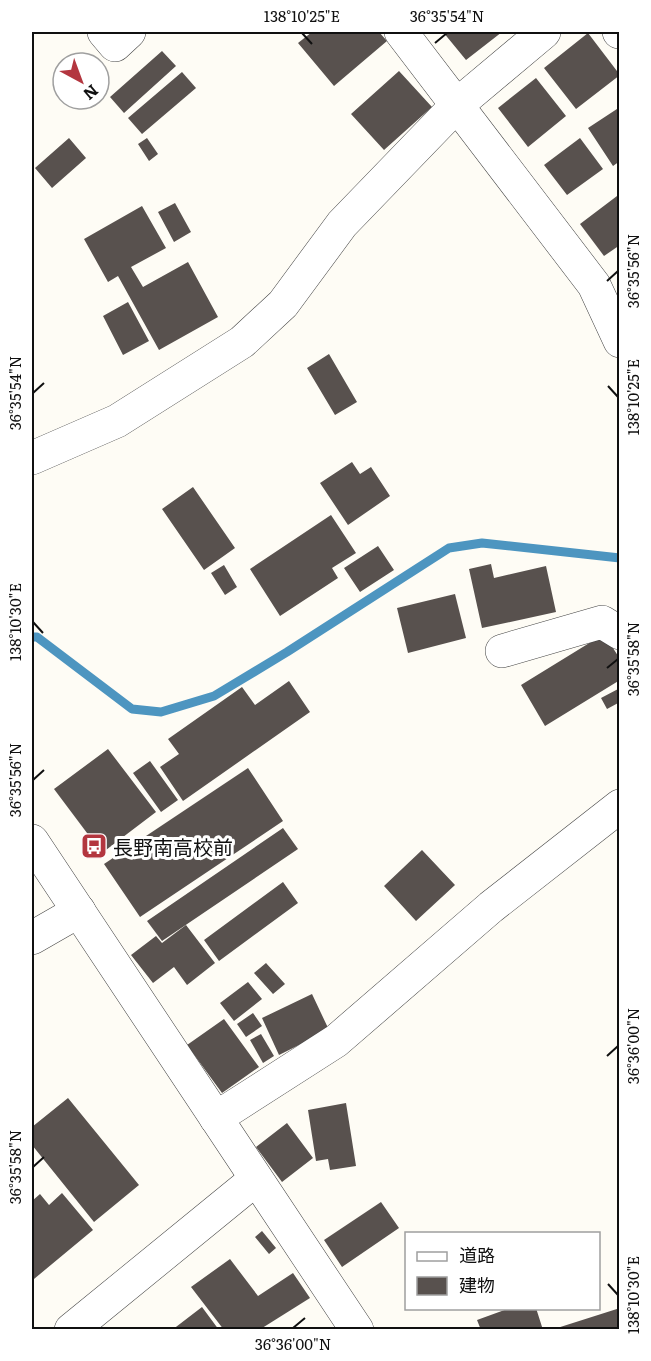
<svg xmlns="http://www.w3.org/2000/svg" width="651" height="1361" font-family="Literata,'Noto Sans JP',serif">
<rect width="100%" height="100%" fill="#fefcf5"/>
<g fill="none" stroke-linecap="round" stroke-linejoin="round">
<path stroke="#4d95c0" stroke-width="9" d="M 32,637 L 37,637 L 132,709 L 161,712 L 214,696 L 287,652 L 449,548 L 482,543 L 620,558"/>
</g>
<path fill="#58514e" d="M 312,32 L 379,32 L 387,41 L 334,86 L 298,43 Z
M 443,32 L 502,32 L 466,60 Z
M 588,33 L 620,75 L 576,109 L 544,68 Z
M 162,51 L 176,66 L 124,113 L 110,97 Z
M 399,71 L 432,107 L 384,150 L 351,114 Z
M 182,72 L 196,88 L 142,134 L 128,118 Z
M 536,78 L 566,116 L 528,147 L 498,108 Z
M 620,107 L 620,161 L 613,166 L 588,128 Z
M 69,138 L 86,158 L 52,188 L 35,168 Z
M 147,138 L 158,154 L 149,161 L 138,144 Z
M 580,138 L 603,169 L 567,195 L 544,165 Z
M 617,196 L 620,199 L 620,245 L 604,256 L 580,224 Z
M 175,203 L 191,232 L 174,242 L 158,212 Z
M 142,206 L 166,248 L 131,267 L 143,287 L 188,262 L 218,317 L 159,350 L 118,276 L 108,282 L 84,239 Z
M 128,302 L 149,341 L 123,355 L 103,316 Z
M 329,354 L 357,402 L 335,415 L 307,368 Z
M 352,462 L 360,474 L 371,467 L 390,496 L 348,525 L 320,483 Z
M 193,487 L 235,548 L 204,570 L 162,509 Z
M 331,515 L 356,553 L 332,568 L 338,578 L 280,616 L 250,569 Z
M 378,546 L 394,570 L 360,592 L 344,568 Z
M 491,564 L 494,578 L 546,566 L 556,612 L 482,628 L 469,569 Z
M 224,565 L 237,587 L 225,595 L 211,573 Z
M 455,594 L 466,638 L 408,653 L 397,608 Z
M 604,634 L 620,659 L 620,680 L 545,726 L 521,685 Z
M 289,681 L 310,712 L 183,801 L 160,767 L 179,754 L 168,739 L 242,687 L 255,705 Z
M 620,688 L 620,702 L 607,709 L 601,698 Z
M 108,749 L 156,812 L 102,853 L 54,789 Z
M 150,761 L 178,800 L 161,812 L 133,773 Z
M 248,768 L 283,821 L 140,917 L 104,864 Z
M 283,828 L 298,849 L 162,941 L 147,921 Z
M 422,850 L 455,885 L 416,921 L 384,886 Z
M 283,882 L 298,903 L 219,961 L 204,940 Z
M 186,925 L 215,963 L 187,985 L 174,967 L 153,983 L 131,955 L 156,936 L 162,943 Z
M 266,963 L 285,984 L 273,994 L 254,973 Z
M 248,982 L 262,999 L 234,1021 L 220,1003 Z
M 312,994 L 329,1030 L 279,1055 L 262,1018 Z
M 253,1013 L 262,1026 L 246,1037 L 237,1024 Z
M 224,1019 L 259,1067 L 222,1093 L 187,1045 Z
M 261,1034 L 274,1056 L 263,1063 L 250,1040 Z
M 68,1098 L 139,1185 L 94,1222 L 32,1145 L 32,1127 Z
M 346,1103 L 356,1166 L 330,1170 L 328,1159 L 316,1161 L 308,1110 Z
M 287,1123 L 313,1158 L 282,1182 L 256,1147 Z
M 62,1193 L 93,1230 L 34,1279 L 32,1277 L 32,1201 L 40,1194 L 49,1205 Z
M 381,1202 L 399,1228 L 342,1267 L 324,1240 Z
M 262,1231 L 276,1248 L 269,1254 L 255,1237 Z
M 230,1259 L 258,1296 L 293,1273 L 310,1298 L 259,1330 L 224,1330 L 191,1287 Z
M 202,1307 L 219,1330 L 172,1330 Z
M 510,1308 L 536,1308 L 543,1330 L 481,1330 L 477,1320 Z
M 620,1308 L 620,1330 L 554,1330 L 554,1329 Z"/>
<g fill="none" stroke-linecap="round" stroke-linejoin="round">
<g stroke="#434343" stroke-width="34">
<path id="minor" d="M 104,32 L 115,45 L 129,32
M 401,32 L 594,285 L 620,341
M 619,32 L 620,32
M 32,458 L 117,421 L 242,342 L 283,304 L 342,224 L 457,105 L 544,32
M 502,651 L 602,622 L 620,633
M 32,938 L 79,911
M 216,1118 L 336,1041 L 491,907 L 620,806
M 71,1330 L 256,1179"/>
</g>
<g stroke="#434343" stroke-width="34">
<path id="tertiary" d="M 32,841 L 357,1330"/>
</g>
<use href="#minor" stroke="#fff" stroke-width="33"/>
<use href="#tertiary" stroke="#fff" stroke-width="33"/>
</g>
<path fill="none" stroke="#101010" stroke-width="2" d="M 302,33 L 312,44M 435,43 L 447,33M 607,281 L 618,271M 608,386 L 618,397M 33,393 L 44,383M 33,622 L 43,633M 607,668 L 618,659M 33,780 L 44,770M 607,1056 L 618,1046M 33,1167 L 44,1157M 608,1284 L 618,1295M 293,1328 L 305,1318"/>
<defs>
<g id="bus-square" transform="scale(1.35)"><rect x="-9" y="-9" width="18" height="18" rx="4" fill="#b3363f" stroke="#fff"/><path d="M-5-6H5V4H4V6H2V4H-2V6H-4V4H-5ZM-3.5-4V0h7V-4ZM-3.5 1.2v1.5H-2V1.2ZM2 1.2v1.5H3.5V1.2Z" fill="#fff"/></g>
</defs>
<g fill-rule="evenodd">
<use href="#bus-square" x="94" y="846"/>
</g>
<g text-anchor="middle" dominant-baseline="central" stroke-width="6" stroke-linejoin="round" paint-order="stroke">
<g font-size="20" fill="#101010" stroke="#fff" text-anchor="start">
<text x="113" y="846">長野南高校前</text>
</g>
</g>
<rect width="651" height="1361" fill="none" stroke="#ffffff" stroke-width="66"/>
<rect x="405" y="1232" width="195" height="78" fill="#ffffff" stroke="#9f9f9f" stroke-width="1.5"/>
<rect x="417" y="1252" width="30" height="9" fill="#ffffff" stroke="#9f9f9f" stroke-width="1.5"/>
<text x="459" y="1262" font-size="18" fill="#101010">道路</text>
<rect x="417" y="1277" width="30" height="18" fill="#58514e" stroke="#9f9f9f" stroke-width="1.5"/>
<text x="459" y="1292" font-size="18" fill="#101010">建物</text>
<g transform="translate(81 81) rotate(139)"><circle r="28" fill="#ffffff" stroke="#9f9f9f" stroke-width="1.5"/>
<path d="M0-4.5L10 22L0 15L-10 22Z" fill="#b3363f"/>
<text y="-9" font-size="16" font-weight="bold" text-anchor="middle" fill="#101010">N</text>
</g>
<rect x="33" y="33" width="585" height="1295" fill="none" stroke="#101010" stroke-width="2"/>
<g font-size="15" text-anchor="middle" fill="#101010">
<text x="302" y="22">138°10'25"E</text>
<text x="447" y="22">36°35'54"N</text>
<text transform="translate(634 271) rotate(-90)" y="5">36°35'56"N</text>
<text transform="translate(16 393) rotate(-90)" y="5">36°35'54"N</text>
<text transform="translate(634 397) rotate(-90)" y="5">138°10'25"E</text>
<text transform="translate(16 622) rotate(-90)" y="5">138°10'30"E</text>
<text transform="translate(634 659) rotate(-90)" y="5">36°35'58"N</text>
<text transform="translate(16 780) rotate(-90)" y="5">36°35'56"N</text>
<text transform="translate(634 1046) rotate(-90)" y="5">36°36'00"N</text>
<text transform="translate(16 1167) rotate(-90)" y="5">36°35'58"N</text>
<text transform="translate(634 1295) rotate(-90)" y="5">138°10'30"E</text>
<text x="293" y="1350">36°36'00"N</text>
</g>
</svg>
